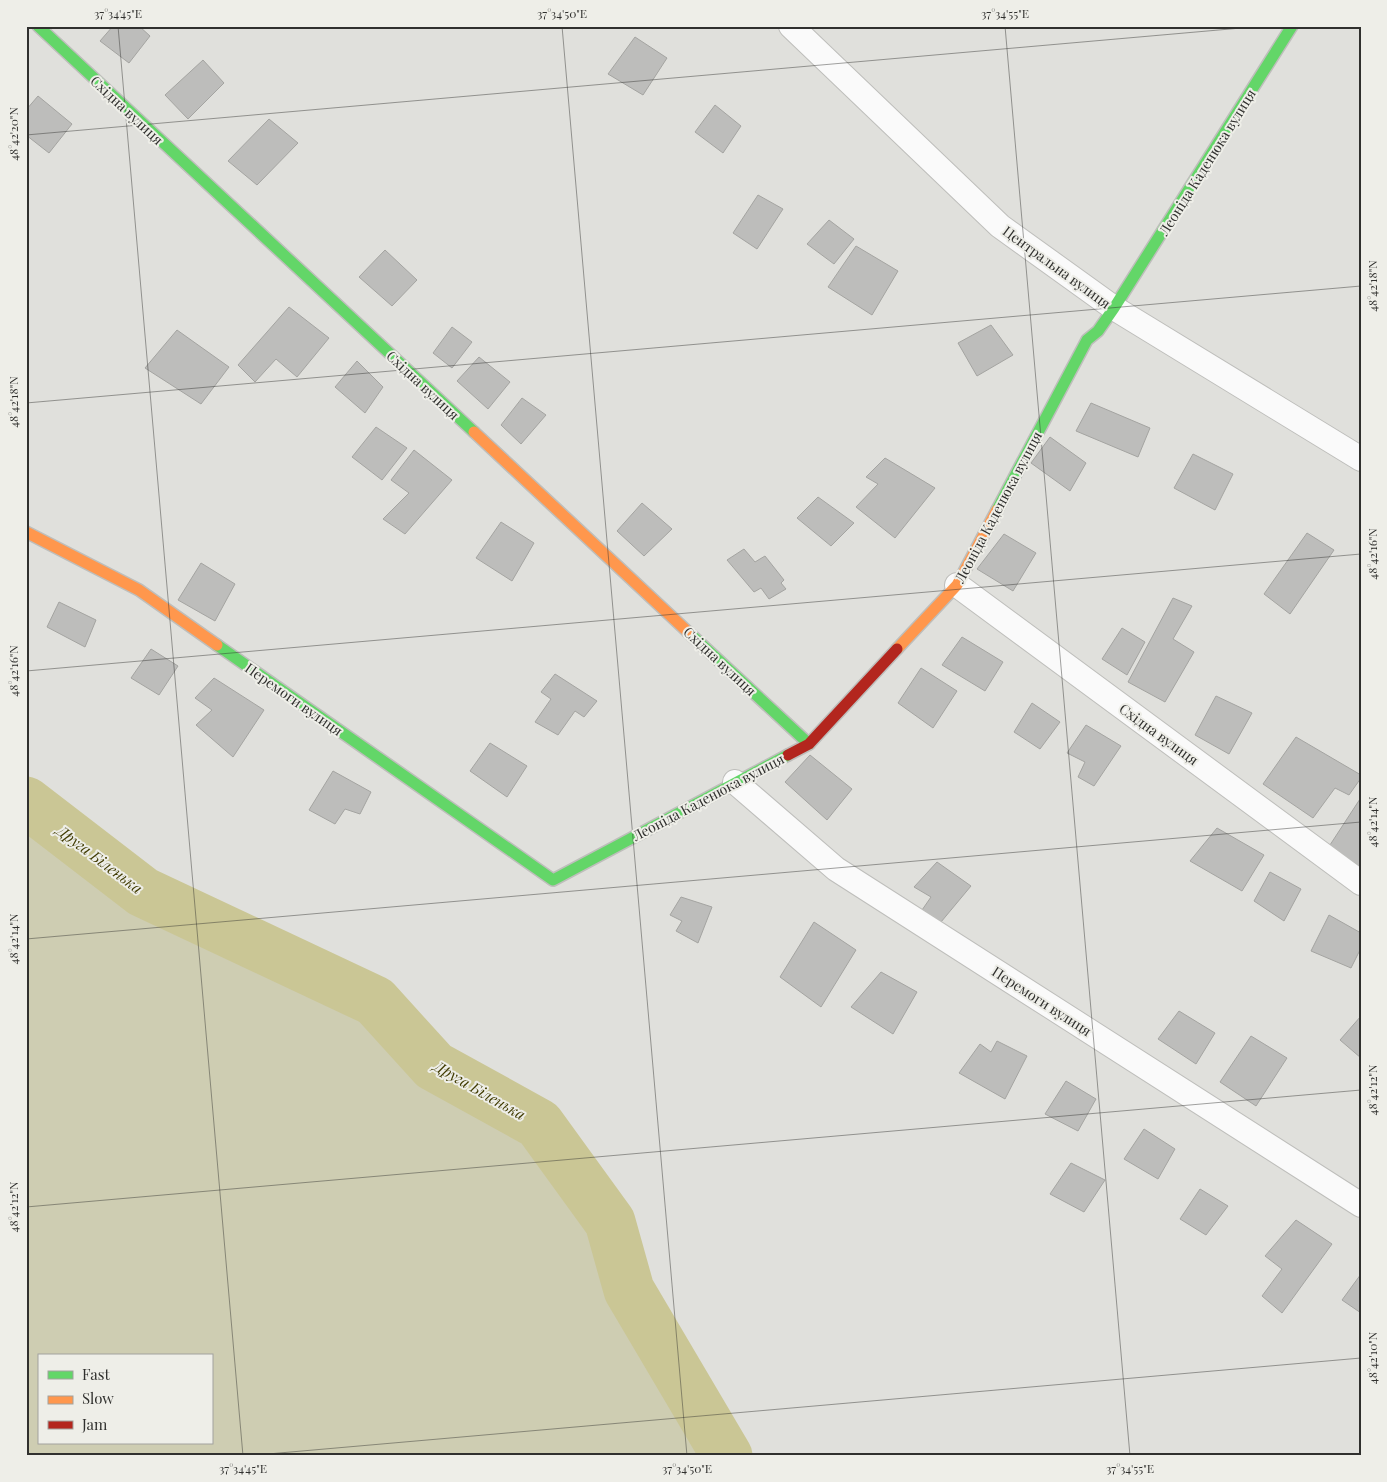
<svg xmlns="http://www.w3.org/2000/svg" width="1387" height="1482" font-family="'Playfair Display',serif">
<rect width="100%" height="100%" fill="#e0e0dc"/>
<path fill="#cecdb2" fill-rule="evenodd" d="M 26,802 L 143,892 L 375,1001 L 434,1066 L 539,1124 L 610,1222 L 629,1290 L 727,1456 L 26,1456 ZM 39,1356 L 211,1356 L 211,1443 L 39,1443 Z"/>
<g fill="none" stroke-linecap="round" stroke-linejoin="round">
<path stroke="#cac695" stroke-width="51" d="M 26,802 L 143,892 L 375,1001 L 434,1066 L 539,1124 L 610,1222 L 629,1290 L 727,1456"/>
</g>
<path fill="#bdbdbb" stroke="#a4a4a1" d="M 113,26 L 139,26 L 150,36 L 129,63 L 100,41 Z
M 635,37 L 667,58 L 643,95 L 608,74 Z
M 203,60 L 224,83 L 188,119 L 165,95 Z
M 38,96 L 72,124 L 49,153 L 26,135 L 26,110 Z
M 715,105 L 741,126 L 723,153 L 695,132 Z
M 269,119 L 298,143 L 257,185 L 228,161 Z
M 758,195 L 783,209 L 757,249 L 733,233 Z
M 829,220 L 854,239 L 834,264 L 807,244 Z
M 856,246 L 898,271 L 872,315 L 828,287 Z
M 385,250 L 417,280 L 392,306 L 359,277 Z
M 289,307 L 329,338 L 297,377 L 276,359 L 255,382 L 238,365 Z
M 991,325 L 1013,355 L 977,376 L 958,343 Z
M 452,327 L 472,342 L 452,368 L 433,353 Z
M 177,330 L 229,367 L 201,404 L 145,368 Z
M 479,357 L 510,382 L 488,409 L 457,381 Z
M 357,361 L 383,387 L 365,413 L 335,387 Z
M 522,398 L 546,415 L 521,444 L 501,425 Z
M 1091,403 L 1150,428 L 1138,457 L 1076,431 Z
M 376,427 L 407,448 L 382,480 L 352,457 Z
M 1050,437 L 1086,463 L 1070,491 L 1031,463 Z
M 414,450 L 452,480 L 405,534 L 383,519 L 409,493 L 391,480 Z
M 1193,454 L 1233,474 L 1215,510 L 1174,488 Z
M 885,458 L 935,488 L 895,538 L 856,507 L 878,484 L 866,477 Z
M 818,497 L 854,523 L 831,546 L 797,518 Z
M 642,503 L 672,529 L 644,556 L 617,531 Z
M 501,522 L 534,543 L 512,581 L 476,558 Z
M 1307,533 L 1334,550 L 1290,614 L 1264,594 Z
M 1004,534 L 1036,553 L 1013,591 L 977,569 Z
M 744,549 L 755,562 L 765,556 L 784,580 L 781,583 L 786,589 L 769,599 L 761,588 L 754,592 L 727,560 Z
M 201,563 L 235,584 L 215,621 L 178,600 Z
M 1173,598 L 1192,606 L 1173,639 L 1194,652 L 1165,702 L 1128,682 Z
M 59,602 L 96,620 L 85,647 L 47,627 Z
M 1122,628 L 1145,642 L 1127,675 L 1102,659 Z
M 962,637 L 1003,662 L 985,691 L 942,665 Z
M 151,649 L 178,666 L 159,695 L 131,678 Z
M 921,668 L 957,691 L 933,728 L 898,703 Z
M 555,674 L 597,701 L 584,717 L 575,711 L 558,735 L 535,722 L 551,699 L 541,692 Z
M 214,678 L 264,710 L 233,757 L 196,725 L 212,710 L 195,698 Z
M 1216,696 L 1252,713 L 1229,754 L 1195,735 Z
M 1032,703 L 1060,722 L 1040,749 L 1014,732 Z
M 1086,725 L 1121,746 L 1094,786 L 1078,777 L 1085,762 L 1067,753 Z
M 1296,737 L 1361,775 L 1361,778 L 1349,795 L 1335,788 L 1313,818 L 1263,784 Z
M 490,743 L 527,766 L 507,797 L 470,771 Z
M 810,755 L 852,789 L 827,820 L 785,782 Z
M 333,771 L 371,792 L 360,814 L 345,809 L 335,824 L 309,810 Z
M 1360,799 L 1361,799 L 1361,873 L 1328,848 Z
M 1217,828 L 1264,855 L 1242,891 L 1190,861 Z
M 937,862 L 971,886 L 941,922 L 922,910 L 931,897 L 914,887 Z
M 1270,872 L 1301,889 L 1284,921 L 1254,901 Z
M 681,897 L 712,907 L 698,943 L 676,931 L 682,921 L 670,915 Z
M 1329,915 L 1361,933 L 1361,948 L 1351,968 L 1311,951 Z
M 814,922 L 856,950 L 821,1007 L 780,977 Z
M 881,972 L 917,992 L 893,1034 L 851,1007 Z
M 1179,1011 L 1215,1033 L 1196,1064 L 1158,1039 Z
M 1361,1016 L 1361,1058 L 1340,1040 Z
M 1251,1036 L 1287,1058 L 1256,1106 L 1220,1082 Z
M 997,1041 L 1027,1056 L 1005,1099 L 959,1073 L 980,1044 L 991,1052 Z
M 1066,1081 L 1096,1099 L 1078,1131 L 1045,1114 Z
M 1144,1129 L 1175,1149 L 1158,1179 L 1124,1159 Z
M 1071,1163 L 1105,1180 L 1084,1212 L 1050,1194 Z
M 1200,1189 L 1228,1206 L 1206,1235 L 1180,1219 Z
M 1296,1220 L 1332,1244 L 1282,1313 L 1262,1296 L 1282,1269 L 1265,1256 Z
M 1361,1274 L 1361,1313 L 1342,1300 Z"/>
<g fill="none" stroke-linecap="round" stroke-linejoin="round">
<g stroke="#bebebb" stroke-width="26">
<path id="street" d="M 791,26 L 1000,226 L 1114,308 L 1361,459
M 957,585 L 1361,883
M 735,782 L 836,869 L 1361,1205"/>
</g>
<g stroke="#bebebb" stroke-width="14">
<path id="fast" d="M 38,26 L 474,432
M 997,510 L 1087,340 L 1098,331 L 1114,308 L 1292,26
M 688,632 L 809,744
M 217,645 L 553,880 L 788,755"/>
</g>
<g stroke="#bebebb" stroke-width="14">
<path id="slow" d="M 474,432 L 688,632
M 26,532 L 139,590 L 217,645
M 897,649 L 957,585 L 997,510"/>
</g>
<g stroke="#bebebb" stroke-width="14">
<path id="jam" d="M 788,755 L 809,744 L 897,649"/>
</g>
<use href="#street" stroke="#fafafa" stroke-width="24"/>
<use href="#fast" stroke="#63d668" stroke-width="11"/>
<use href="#slow" stroke="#ff974d" stroke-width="11"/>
<use href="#jam" stroke="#b3261e" stroke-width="11"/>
</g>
<path fill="none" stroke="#30302e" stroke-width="1" stroke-opacity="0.45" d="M 118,26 L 243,1456M 562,26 L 687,1456M 1005,26 L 1130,1456M 26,135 L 1264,26M 26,403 L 1361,286M 26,671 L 1361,554M 26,939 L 1361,822M 26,1207 L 1361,1090M 245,1456 L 1361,1358"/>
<g text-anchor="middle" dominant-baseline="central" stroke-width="4" stroke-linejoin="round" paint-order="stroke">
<g font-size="14" fill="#30302e" stroke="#eeeee8">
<text transform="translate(127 110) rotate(43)">Східна вулиця</text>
<text transform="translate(1207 162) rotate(-58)">Леоніда Каденюка вулиця</text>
<text transform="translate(1057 267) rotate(36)">Центральна вулиця</text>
<text transform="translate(423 385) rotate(43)">Східна вулиця</text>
<text transform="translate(998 507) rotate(-62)">Леоніда Каденюка вулиця</text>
<text transform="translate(720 661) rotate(43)">Східна вулиця</text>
<text transform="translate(294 699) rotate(35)">Перемоги вулиця</text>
<text transform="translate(1159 734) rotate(36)">Східна вулиця</text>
<text transform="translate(708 797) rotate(-28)">Леоніда Каденюка вулиця</text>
<text transform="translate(1042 1001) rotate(33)">Перемоги вулиця</text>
</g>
<g font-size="15" font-style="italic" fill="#413c03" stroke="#eeeee8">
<text transform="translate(100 859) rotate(37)">Друга Біленька</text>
<text transform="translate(480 1090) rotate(30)">Друга Біленька</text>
</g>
</g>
<rect width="1387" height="1482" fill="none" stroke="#eeeee8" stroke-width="55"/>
<rect x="38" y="1354" width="175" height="90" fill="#eeeee8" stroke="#a2a29e"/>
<rect x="48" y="1371" width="25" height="8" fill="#63d668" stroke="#a2a29e"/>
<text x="82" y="1380" font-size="15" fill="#30302e">Fast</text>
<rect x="48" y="1396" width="25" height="8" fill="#ff974d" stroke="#a2a29e"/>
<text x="82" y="1404" font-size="15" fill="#30302e">Slow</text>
<rect x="48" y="1421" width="25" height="8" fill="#b3261e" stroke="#a2a29e"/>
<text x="82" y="1430" font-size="15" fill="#30302e">Jam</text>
<rect x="28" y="28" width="1332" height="1426" fill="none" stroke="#30302e" stroke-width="2"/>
<g font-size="12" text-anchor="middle" fill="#30302e">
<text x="118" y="18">37°34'45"E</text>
<text x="562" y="18">37°34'50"E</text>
<text x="1005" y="18">37°34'55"E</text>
<text transform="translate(14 134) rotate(-90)" y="4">48°42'20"N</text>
<text transform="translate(1373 286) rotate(-90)" y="4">48°42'18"N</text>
<text transform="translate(14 402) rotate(-90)" y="4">48°42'18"N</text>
<text transform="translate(1373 554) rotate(-90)" y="4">48°42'16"N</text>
<text transform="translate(14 671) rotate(-90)" y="4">48°42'16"N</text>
<text transform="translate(1373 822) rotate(-90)" y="4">48°42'14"N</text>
<text transform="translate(14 939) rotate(-90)" y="4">48°42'14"N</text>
<text transform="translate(1373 1090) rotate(-90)" y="4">48°42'12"N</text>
<text transform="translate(14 1207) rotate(-90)" y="4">48°42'12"N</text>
<text transform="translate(1373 1358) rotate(-90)" y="4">48°42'10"N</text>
<text x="243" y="1473">37°34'45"E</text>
<text x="687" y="1473">37°34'50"E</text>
<text x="1130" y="1473">37°34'55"E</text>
</g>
</svg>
